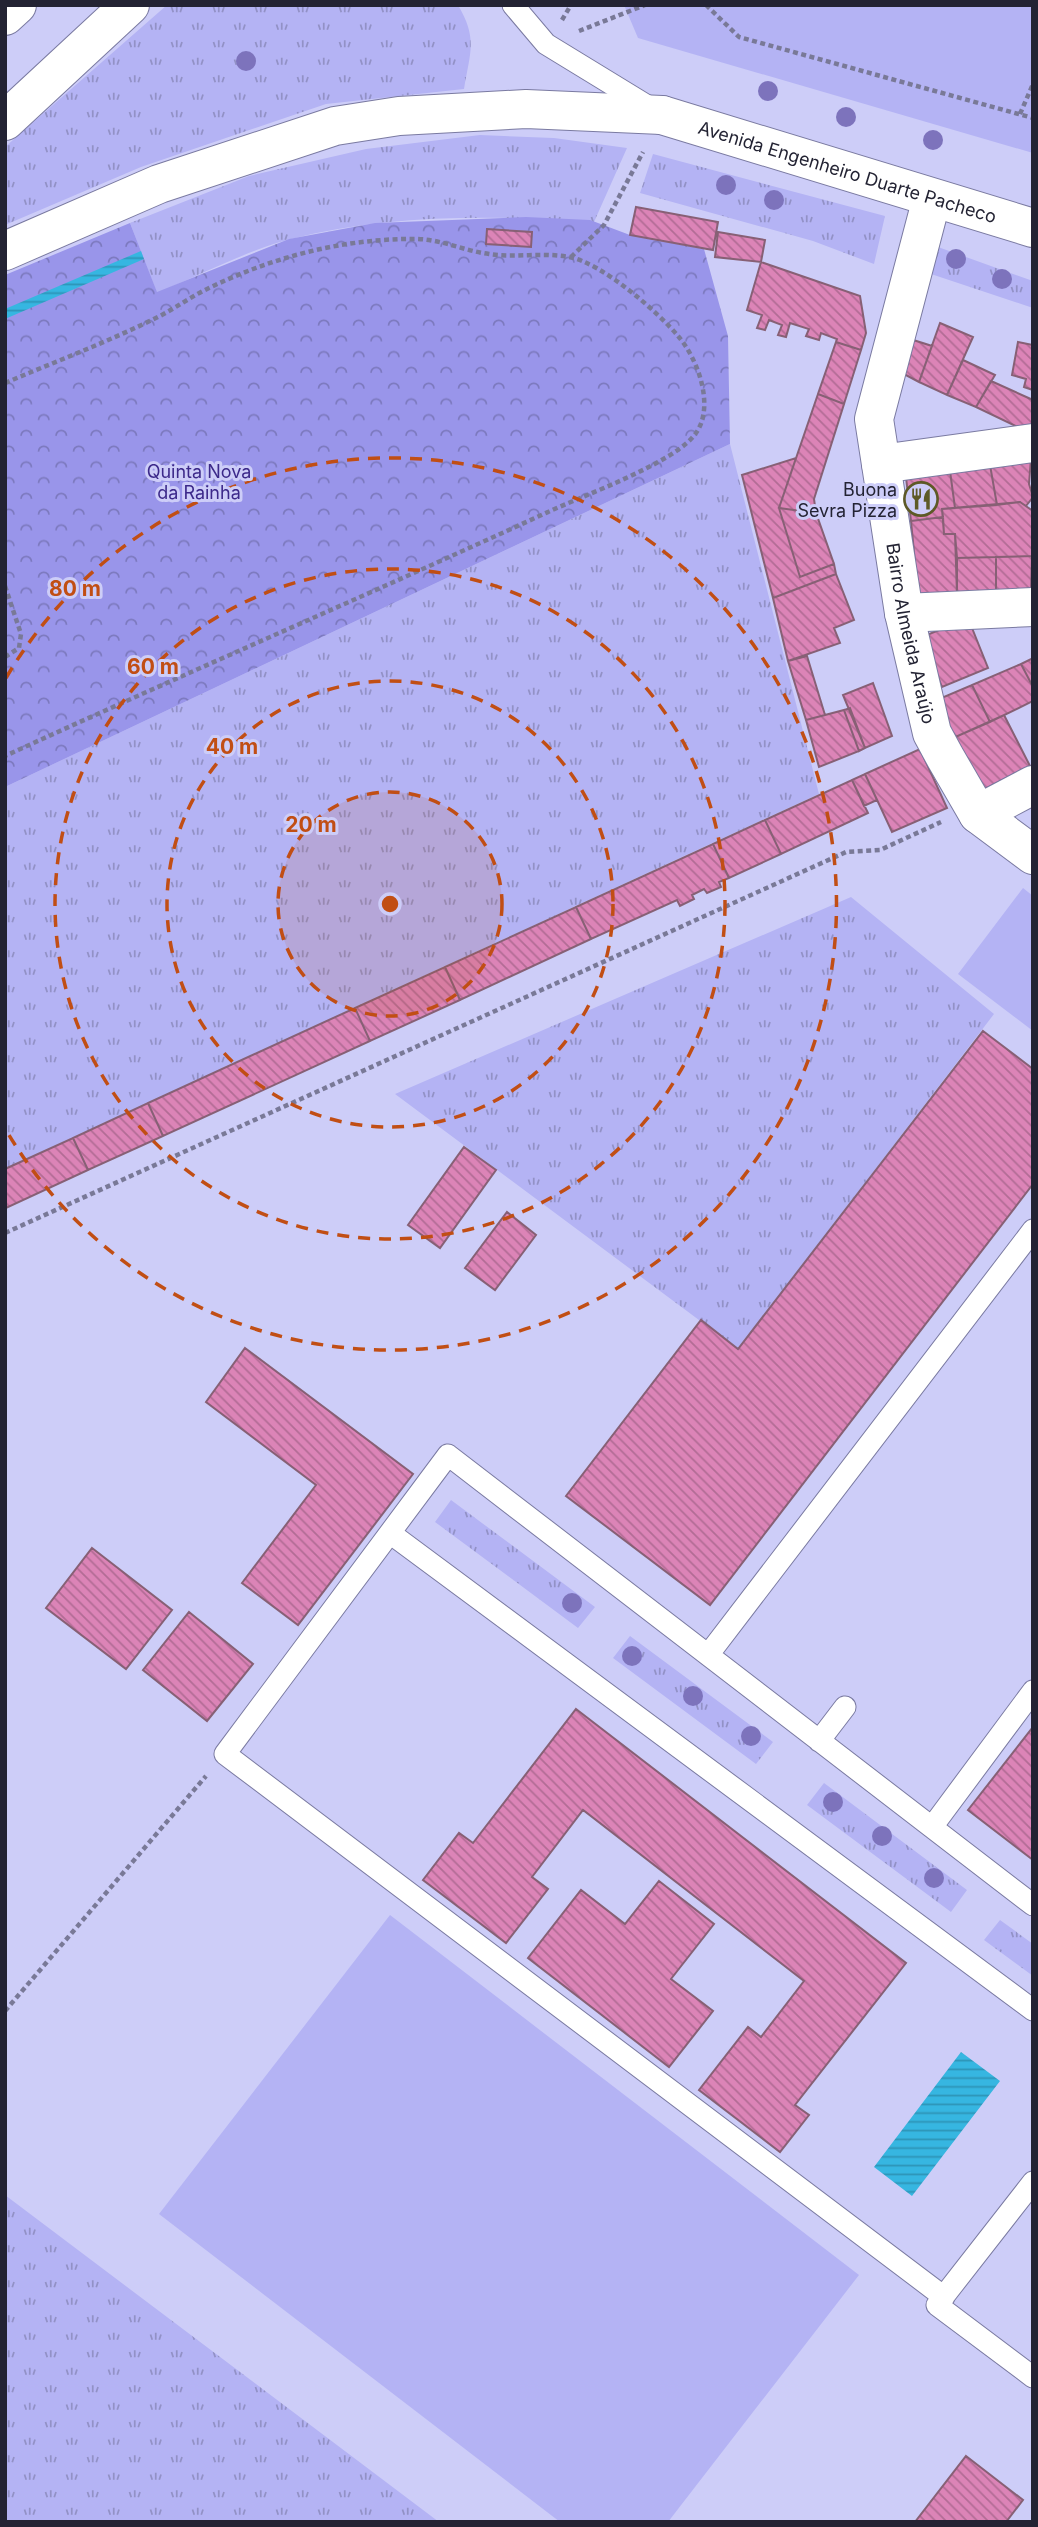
<svg xmlns="http://www.w3.org/2000/svg" width="1038" height="2527" font-family="Inter,sans-serif">
<defs>
<pattern id="grass-tufts" width="24" height="20" patternUnits="userSpaceOnUse" patternTransform="scale(1.75)"><rect width="24" height="20" fill="#b4b3f4"/><path d="M3 7l-1-3M5 7V3M7 7l1-3M15 17l-1-3M17 17v-4M19 17l1-3" fill="none" stroke="#9291c6"/></pattern>
<pattern id="forest-crowns" width="20" height="18" patternUnits="userSpaceOnUse" patternTransform="scale(1.75)"><rect width="20" height="18" fill="#9995ea"/><path d="M2 6a3 3 0 1 1 6 0M12 15a3 3 0 1 1 6 0" fill="none" stroke="#7c79be"/></pattern>
<pattern id="water-rules" width="6" height="5" patternUnits="userSpaceOnUse" patternTransform="scale(1.75)"><rect width="6" height="5" fill="#36b6e1"/><path d="M0 2.5h6" fill="none" stroke="#2d94b7"/></pattern>
<pattern id="building-back-hatch" width="6" height="6" patternUnits="userSpaceOnUse" patternTransform="scale(1.75)"><rect width="6" height="6" fill="#dc84b7"/><path d="M-1 5l2 2M0 0l6 6M5-1l2 2" fill="none" stroke="#b26c95"/></pattern>
</defs>
<rect width="100%" height="100%" fill="#cdcdf8"/>
<path fill="url(#grass-tufts)" d="M 167,5 L 458,5 C 478,39 470,52 464,89 L 326,104 L 141,167 L 5,225 L 5,147 Z
M 480,135 L 554,138 L 627,148 L 594,222 C 494,215 388,214 291,239 C 248,250 198,276 157,293 L 130,223 L 249,176 L 366,149 Z
M 653,154 L 885,216 L 874,264 L 813,241 L 640,193 Z
M 938,247 L 1033,281 L 1033,308 L 931,274 Z
M 730,444 L 819,794 L 5,1169 L 5,787 Z
M 851,897 L 994,1014 L 738,1349 L 395,1094 Z
M 451,1500 L 595,1607 L 578,1628 L 435,1522 Z
M 630,1636 L 773,1742 L 756,1764 L 613,1658 Z
M 824,1783 L 967,1890 L 951,1912 L 807,1805 Z
M 1000,1920 L 1033,1944 L 1033,1976 L 984,1940 Z
M 5,2195 L 439,2522 L 5,2522 Z"/>
<path fill="url(#forest-crowns)" d="M 526,217 L 590,220 L 630,235 L 704,249 L 728,336 L 730,444 L 5,787 L 5,275 L 130,223 L 157,292 L 289,239 L 375,223 Z"/>
<path fill="#b4b3f4" d="M 624,5 L 1033,5 L 1033,153 L 638,38 Z
M 1023,888 L 1033,896 L 1033,1031 L 958,974 Z
M 390,1915 L 859,2275 L 668,2522 L 560,2522 L 159,2214 Z"/>
<path fill="url(#water-rules)" d="M 141,251 L 144,259 L 5,319 L 5,309 Z
M 961,2052 L 1000,2081 L 912,2196 L 874,2167 Z"/>
<path fill="url(#building-back-hatch)" stroke="#876075" stroke-width="2" d="M 636,207 L 718,222 L 713,250 L 630,235 Z
M 487,229 L 532,232 L 531,247 L 486,244 Z
M 718,232 L 765,240 L 761,262 L 715,257 Z
M 761,262 L 860,296 L 866,333 L 861,350 L 836,342 L 837,339 L 821,333 L 819,340 L 806,336 L 809,329 L 790,323 L 786,337 L 778,335 L 782,325 L 769,320 L 765,330 L 757,328 L 762,315 L 747,310 Z
M 940,323 L 973,337 L 947,395 L 919,382 Z
M 907,338 L 932,346 L 919,382 L 900,372 Z
M 836,342 L 861,350 L 844,404 L 818,394 Z
M 1018,342 L 1033,345 L 1033,390 L 1024,387 L 1026,379 L 1012,375 Z
M 963,360 L 995,375 L 976,407 L 947,395 Z
M 991,381 L 1033,400 L 1033,422 L 1028,432 L 976,407 Z
M 818,394 L 844,404 L 814,499 L 816,513 L 779,508 Z
M 796,458 L 779,508 L 800,577 L 834,564 L 836,574 L 773,598 L 742,475 Z
M 1031,459 L 1029,484 L 1033,497 L 1026,506 L 1020,502 L 997,505 L 990,465 Z
M 990,465 L 997,505 L 955,508 L 950,471 Z
M 950,471 L 955,508 L 942,509 L 943,517 L 911,521 L 906,477 Z
M 1020,502 L 1033,511 L 1033,556 L 957,558 L 955,534 L 944,534 L 942,509 Z
M 779,508 L 816,513 L 834,564 L 800,577 Z
M 943,517 L 944,534 L 955,534 L 957,594 L 918,594 L 911,521 Z
M 1032,556 L 1031,594 L 996,594 L 996,557 Z
M 996,557 L 996,594 L 957,594 L 957,558 Z
M 836,574 L 854,620 L 834,628 L 840,643 L 788,661 L 773,598 Z
M 968,618 L 988,668 L 942,687 L 922,637 Z
M 807,656 L 825,715 L 806,720 L 788,661 Z
M 1033,658 L 1033,687 L 1021,664 Z
M 1021,664 L 1033,687 L 1033,701 L 990,722 L 972,685 Z
M 873,683 L 892,736 L 865,748 L 843,695 Z
M 972,685 L 990,722 L 951,739 L 939,699 Z
M 850,708 L 865,748 L 859,751 L 844,710 Z
M 844,710 L 859,751 L 819,767 L 806,720 Z
M 1004,715 L 1030,766 L 983,790 L 951,739 Z
M 920,749 L 947,808 L 892,832 L 865,774 Z
M 865,774 L 877,800 L 864,806 L 852,780 Z
M 852,780 L 868,813 L 781,854 L 765,820 Z
M 765,820 L 781,854 L 729,878 L 713,844 Z
M 713,844 L 729,878 L 719,882 L 721,887 L 707,893 L 704,889 L 692,895 L 694,899 L 680,906 L 677,900 L 591,939 L 576,907 Z
M 576,907 L 591,939 L 460,1000 L 445,967 Z
M 445,967 L 460,1000 L 370,1041 L 355,1008 Z
M 355,1008 L 370,1041 L 163,1136 L 148,1103 Z
M 983,1031 L 1033,1069 L 1033,1184 L 710,1605 L 566,1496 L 701,1320 L 738,1349 Z
M 148,1103 L 163,1136 L 88,1170 L 73,1138 Z
M 73,1138 L 88,1170 L 6,1208 L 5,1169 Z
M 464,1147 L 496,1170 L 440,1248 L 408,1225 Z
M 507,1212 L 536,1235 L 495,1290 L 465,1268 Z
M 245,1348 L 413,1474 L 298,1625 L 242,1583 L 316,1485 L 206,1402 Z
M 92,1548 L 172,1610 L 126,1669 L 46,1608 Z
M 189,1612 L 253,1664 L 207,1721 L 143,1670 Z
M 576,1709 L 906,1963 L 795,2105 L 809,2115 L 780,2152 L 699,2090 L 748,2027 L 761,2037 L 804,1981 L 583,1810 L 532,1877 L 548,1889 L 506,1943 L 423,1880 L 459,1833 L 473,1843 Z
M 1033,1727 L 1033,1860 L 968,1810 Z
M 659,1881 L 714,1924 L 671,1979 L 713,2011 L 669,2067 L 528,1958 L 581,1890 L 625,1924 Z
M 966,2456 L 1023,2500 L 1006,2522 L 915,2522 Z"/>
<g fill="none" stroke-linecap="round" stroke-linejoin="round">
<g stroke="#7a7aa1" stroke-width="23">
<path id="service" d="M 513,5 L 546,44 L 654,110
M 390,1533 L 1033,2010
M 708,1655 L 1033,1230
M 819,1741 L 845,1707
M 932,1827 L 1033,1691
M 1033,2182 L 937,2305 L 1033,2377
M 944,2297 L 225,1754 L 448,1455 L 1033,1905"/>
</g>
<g stroke="#7a7aa1" stroke-width="40">
<g id="minor">
<path id="s1" d="M 932,198 L 874,419 L 904,613 L 932,733 L 945,757 L 978,814 L 1033,855"/>
<path d="M 881,464 L 1033,443"/>
<path d="M 904,613 L 1033,607"/>
<path d="M 978,814 L 1033,785"/>
</g>
</g>
<g stroke="#7a7aa1" stroke-width="40">
<g id="tertiary">
<path id="s2" d="M 662,115 L 1033,228"/>
</g>
</g>
<g stroke="#7a7aa1" stroke-width="40">
<path id="trunk" d="M 5,16 L 17,5
M 5,121 L 130,5
M 5,251 L 159,184 L 335,126 L 399,116 L 526,109 L 662,115"/>
</g>
<path stroke="#797997" stroke-width="4.5" stroke-dasharray="5 3.5" stroke-linecap="butt" d="M 706,5 L 739,37 L 1033,118
M 562,20 L 571,5
M 579,31 L 645,5
M 1020,114 L 1033,84
M 571,257 L 604,225 L 643,152
M 5,383 C 57,361 110,341 160,316 C 177,307 192,296 209,288 C 275,256 346,238 418,239 C 443,240 465,251 489,254 C 515,258 543,252 569,257 C 602,263 657,311 678,336 C 698,359 715,406 696,433 C 677,462 582,496 548,512 C 368,595 186,673 5,756
M 5,586 L 21,634 L 19,648 L 5,657
M 5,1233 L 846,852 L 880,850 L 941,822
M 5,2011 L 206,1776"/>
<use href="#service" stroke="#fff" stroke-width="21"/>
<use href="#minor" stroke="#fff" stroke-width="38"/>
<use href="#tertiary" stroke="#fff" stroke-width="38"/>
<use href="#trunk" stroke="#fff" stroke-width="38"/>
</g>
<g fill="#7d73bc">
<circle cx="246" cy="61" r="10"/>
<circle cx="768" cy="91" r="10"/>
<circle cx="846" cy="117" r="10"/>
<circle cx="933" cy="140" r="10"/>
<circle cx="726" cy="185" r="10"/>
<circle cx="774" cy="200" r="10"/>
<circle cx="956" cy="259" r="10"/>
<circle cx="1002" cy="279" r="10"/>
<circle cx="572" cy="1603" r="10"/>
<circle cx="632" cy="1656" r="10"/>
<circle cx="693" cy="1696" r="10"/>
<circle cx="751" cy="1736" r="10"/>
<circle cx="833" cy="1802" r="10"/>
<circle cx="882" cy="1836" r="10"/>
<circle cx="934" cy="1878" r="10"/>
</g>
<circle cx="390" cy="904" r="112" fill="#c14e14" fill-opacity=".12"/>
<g fill="none" stroke="#c14e14" stroke-width="3.5" stroke-dasharray="12 9">
<circle cx="390" cy="904" r="112"/>
<circle cx="390" cy="904" r="223"/>
<circle cx="390" cy="904" r="335"/>
<path d="M6 678A446 446 0 1 1 6 1130"/>
</g>
<defs>
<g id="restaurant-ring" transform="scale(1.75)"><circle r="9.5" fill="#cdcdf8" stroke="#5d5926" stroke-width="1.5"/><path d="M-5-6h1v4h1v-4h1v4h1v-4h1v5L-1.5 .5V6h-2V.5L-5-1ZM5-6V6H3V1.5H1.5Q1.5-4 5-6Z" fill="#5d5926"/></g>
</defs>
<g fill-rule="evenodd">
<use href="#restaurant-ring" x="921" y="499"/>
</g>
<g text-anchor="middle" dominant-baseline="central" stroke-width="6" stroke-linejoin="round" paint-order="stroke">
<g font-size="18" fill="#232333" stroke="#cdcdf8">
<text stroke="none"><textPath href="#s2" startOffset="194">Avenida Engenheiro Duarte Pacheco</textPath></text>
<text stroke="none"><textPath href="#s1" startOffset="446">Bairro Almeida Araújo</textPath></text>
</g>
<g font-size="18" fill="#3c298a" stroke="#cdcdf8">
<text x="199" y="471">Quinta Nova<tspan x="199" dy="21">da Rainha</tspan></text>
</g>
<g font-size="18" fill="#232333" stroke="#cdcdf8" text-anchor="end">
<text x="897" y="489">Buona<tspan x="897" dy="21">Sevra Pizza</tspan></text>
</g>
</g>
<circle cx="390" cy="904" r="10" fill="#c14e14" stroke="#cdcdf8" stroke-width="3.5"/>
<g font-size="21" text-anchor="middle" font-weight="bold" fill="#c14e14" stroke="#cdcdf8" stroke-width="6" stroke-linejoin="round" paint-order="stroke">
<text x="75" y="596">80 m</text>
<text x="153" y="674">60 m</text>
<text x="232" y="754">40 m</text>
<text x="311" y="832">20 m</text>
</g>
<rect width="1038" height="2527" fill="none" stroke="#232333" stroke-width="14"/>
</svg>
